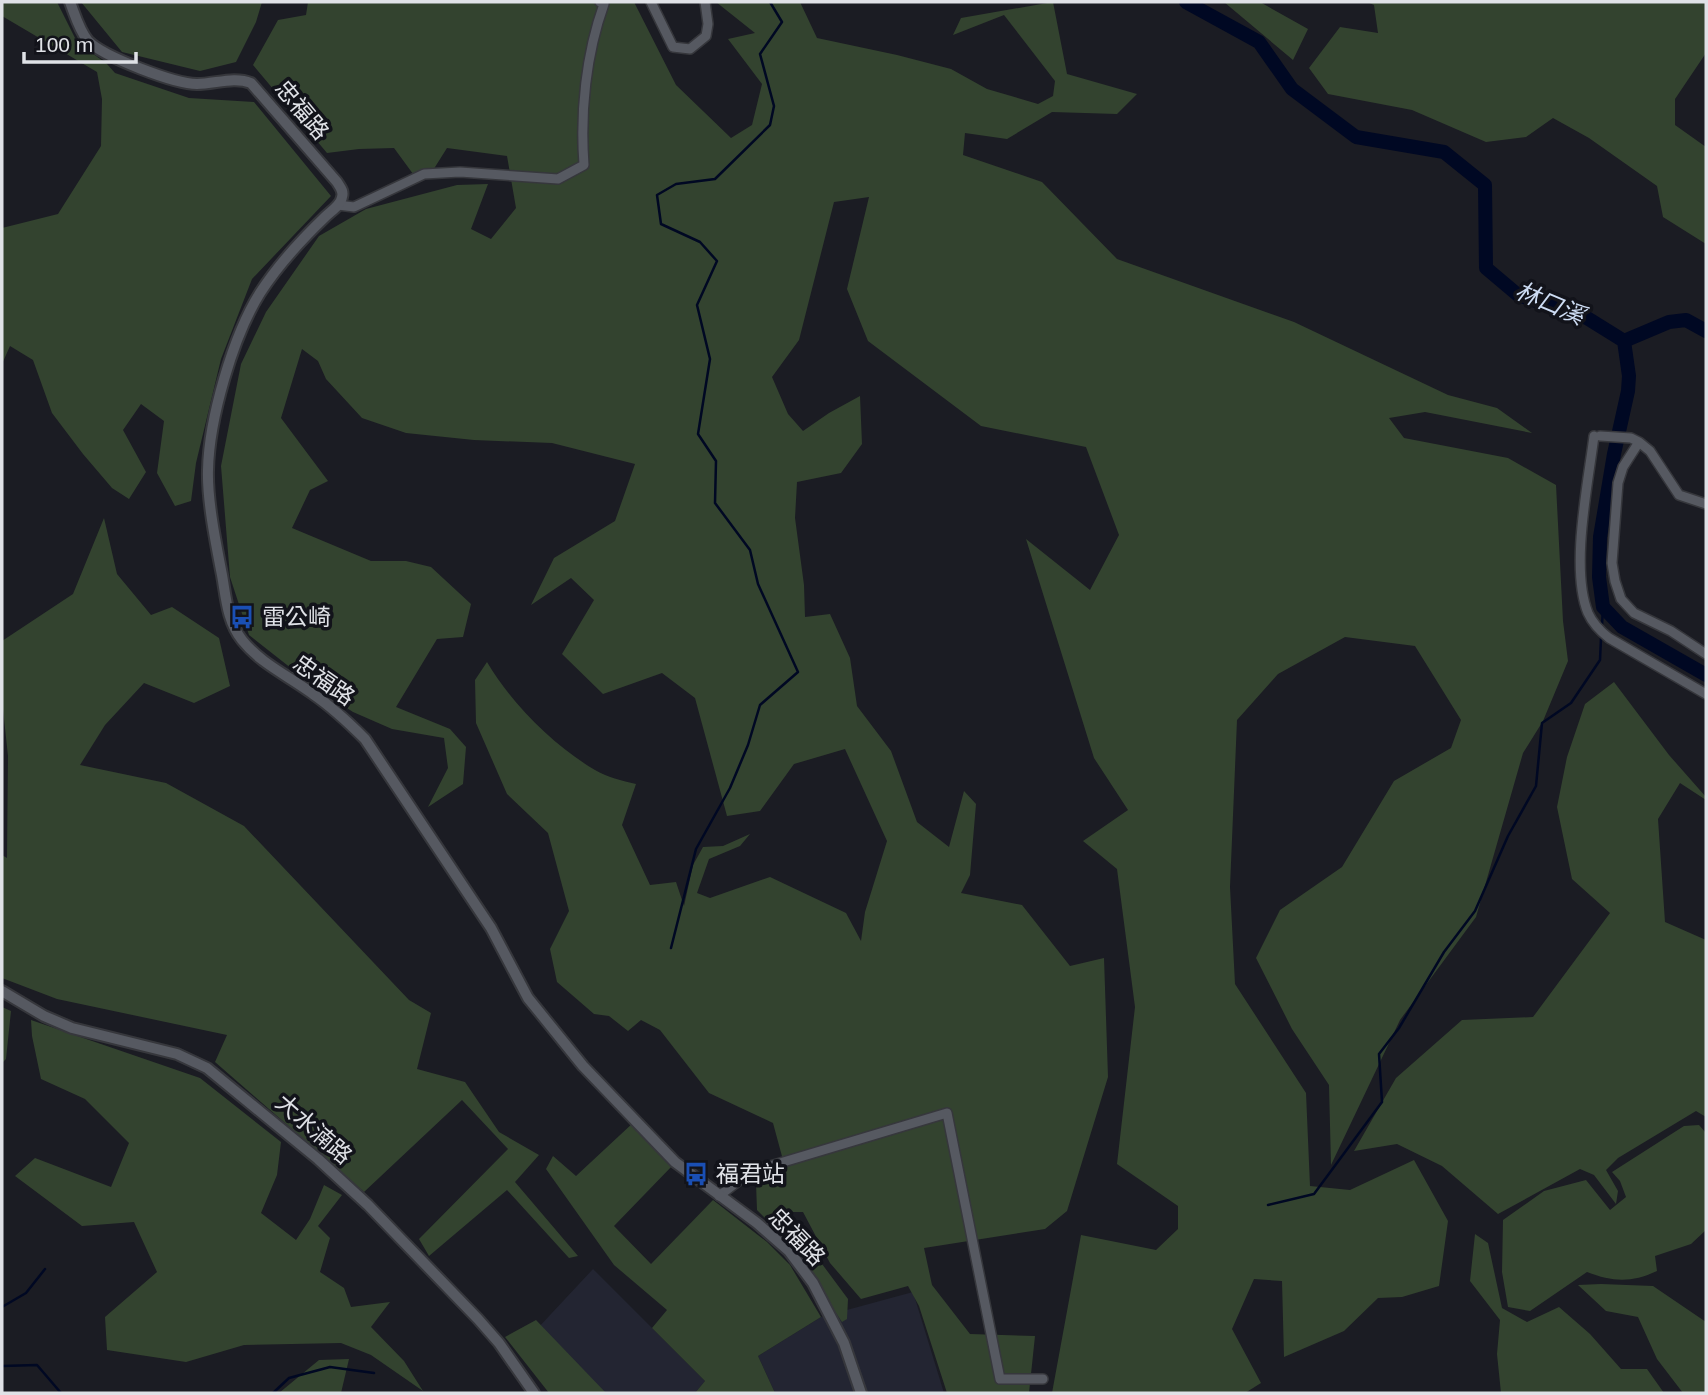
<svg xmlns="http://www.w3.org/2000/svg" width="1708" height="1395" font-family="Arial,'Noto Sans TC',sans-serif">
<rect width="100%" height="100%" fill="#1b1c23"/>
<path fill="#232532" d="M 593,1269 L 705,1381 L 695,1393 L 605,1393 L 537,1329 Z
M 913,1292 L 944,1393 L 775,1393 L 758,1356 L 821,1317 Z"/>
<path fill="#33432f" d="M 2,2 L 57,2 L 77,42 L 107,64 L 115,73 L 189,98 L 254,102 L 331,196 L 252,279 L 221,359 L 196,463 L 191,501 L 175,506 L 157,473 L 164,421 L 141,404 L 123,430 L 146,472 L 129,499 L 112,488 L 83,454 L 52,413 L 33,360 L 10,346 L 2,364 L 2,228 L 58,214 L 101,146 L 102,99 L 97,72 L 2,16 Z
M 81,2 L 262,2 L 256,22 L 236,62 L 200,71 L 122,52 Z
M 308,2 L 634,2 L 676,85 L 731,138 L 752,125 L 762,84 L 728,39 L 755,33 L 716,2 L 800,2 L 817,38 L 897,55 L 951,69 L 987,89 L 1038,104 L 1053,96 L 1055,81 L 1004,15 L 953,35 L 961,18 L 1053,2 L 1067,74 L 1137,94 L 1117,114 L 1052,112 L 1007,139 L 965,133 L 963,155 L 1042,182 L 1117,259 L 1294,322 L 1448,395 L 1497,408 L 1532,433 L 1425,412 L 1389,418 L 1404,438 L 1508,458 L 1556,485 L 1563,621 L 1568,661 L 1543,721 L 1523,753 L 1476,917 L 1400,1020 L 1331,1165 L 1329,1085 L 1292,1029 L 1256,958 L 1280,910 L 1342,867 L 1394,781 L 1451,748 L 1461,720 L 1415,646 L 1345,637 L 1278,674 L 1237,720 L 1230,887 L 1235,984 L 1306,1093 L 1310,1186 L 1350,1190 L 1414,1160 L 1448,1221 L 1439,1286 L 1402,1297 L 1378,1298 L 1344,1331 L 1284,1357 L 1282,1281 L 1254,1279 L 1232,1329 L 1261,1383 L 1245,1393 L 1052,1393 L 1081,1235 L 1156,1250 L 1178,1229 L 1178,1206 L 1117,1164 L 1135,1007 L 1117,869 L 1083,841 L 1128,810 L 1094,758 L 1026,539 L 1090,590 L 1119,535 L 1086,447 L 981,426 L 868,341 L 847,289 L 869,197 L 834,202 L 799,340 L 772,377 L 788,414 L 803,431 L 829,413 L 860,396 L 862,444 L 841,473 L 797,482 L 795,518 L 804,585 L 805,617 L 830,614 L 850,658 L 857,706 L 891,751 L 917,822 L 949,847 L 964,791 L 976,804 L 970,875 L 961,893 L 1022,905 L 1070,966 L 1104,958 L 1108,1077 L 1067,1211 L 1045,1229 L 924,1248 L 932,1285 L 970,1334 L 1035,1336 L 1029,1393 L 947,1393 L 919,1306 L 908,1286 L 861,1299 L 830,1263 L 803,1212 L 787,1212 L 805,1241 L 848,1299 L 847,1319 L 842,1322 L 788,1241 L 757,1210 L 756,1183 L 783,1160 L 773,1123 L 709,1093 L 660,1030 L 641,1020 L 628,1031 L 609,1016 L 594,1014 L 557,982 L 550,949 L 569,911 L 548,833 L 507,794 L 476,723 L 475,680 L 487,662 C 511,703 554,746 595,770 C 607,777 622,781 636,784 L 622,825 L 650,885 L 676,882 L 684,906 L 693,865 L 703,847 L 723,846 L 750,834 L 740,846 L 709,859 L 697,893 L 710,898 L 770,877 L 846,913 L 861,941 L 865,912 L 887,841 L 845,749 L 794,764 L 760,811 L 727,816 L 695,698 L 662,673 L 603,694 L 562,654 L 594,600 L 571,578 L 531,605 L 554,558 L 615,521 L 635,464 L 552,443 L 474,440 L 406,433 L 362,418 L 326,379 L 318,361 L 302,349 L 281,418 L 328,481 L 310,490 L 292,528 L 371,561 L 406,561 L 431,567 L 471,604 L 463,637 L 437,639 L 396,707 L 450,729 L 466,747 L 463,784 L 428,807 L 448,768 L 444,738 L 392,729 L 353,712 L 315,687 L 249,635 L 230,577 L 221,466 L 241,364 L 266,312 L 319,236 L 366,209 L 457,185 L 488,184 L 471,229 L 491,239 L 516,208 L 507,156 L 447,148 L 430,175 L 416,178 L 394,148 L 359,149 L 327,153 L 253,65 L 278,20 L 306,15 Z
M 1224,2 L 1260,2 L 1308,29 L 1293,60 Z
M 1367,2 L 1706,2 L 1706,53 L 1675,99 L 1675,125 L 1706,147 L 1706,244 L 1663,217 L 1657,186 L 1589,138 L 1553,118 L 1526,137 L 1486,142 L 1412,110 L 1328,94 L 1309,68 L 1340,27 L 1378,33 L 1374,5 Z
M 104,518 L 117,574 L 151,615 L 172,607 L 219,638 L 230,686 L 194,703 L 144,683 L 105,725 L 80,765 L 166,783 L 244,826 L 409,1000 L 431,1013 L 417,1069 L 465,1082 L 499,1132 L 539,1155 L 515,1182 L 578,1256 L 569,1258 L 507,1190 L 429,1256 L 419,1239 L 508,1149 L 462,1100 L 364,1192 L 215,1062 L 227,1035 L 57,999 L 2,978 L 2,855 L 7,858 L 8,756 L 2,700 L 2,641 L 73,594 Z
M 1614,682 L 1669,755 L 1706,797 L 1706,800 L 1680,783 L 1658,819 L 1665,922 L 1706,940 L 1706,1117 L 1696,1111 L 1618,1158 L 1606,1170 L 1618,1191 L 1616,1204 L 1594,1175 L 1580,1169 L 1498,1214 L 1442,1166 L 1397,1144 L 1354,1151 L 1396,1078 L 1462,1020 L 1533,1017 L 1610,913 L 1572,879 L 1557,807 L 1567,757 L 1585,704 Z
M 2,1007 L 11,1011 L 6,1059 L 2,1063 Z
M 31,1020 L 200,1078 L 281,1142 L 277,1175 L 261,1213 L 296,1240 L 310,1219 L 324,1185 L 342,1195 L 318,1226 L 330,1238 L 320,1272 L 344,1288 L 351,1307 L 390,1302 L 371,1327 L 404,1361 L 423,1391 L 371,1355 L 341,1343 L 244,1345 L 186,1362 L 107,1350 L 105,1317 L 157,1272 L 134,1222 L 82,1226 L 15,1176 L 35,1158 L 111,1187 L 129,1143 L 85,1099 L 41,1079 L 32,1036 Z
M 634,1122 L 673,1165 L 614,1226 L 651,1264 L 713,1200 L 767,1242 L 790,1265 L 821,1317 L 758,1356 L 775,1393 L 695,1393 L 705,1381 L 652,1328 L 667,1310 L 614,1265 L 546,1169 L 553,1156 L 576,1176 Z
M 1699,1125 L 1706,1133 L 1706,1230 L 1691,1244 L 1655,1256 L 1657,1271 C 1631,1283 1613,1282 1587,1272 L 1530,1311 L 1508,1307 L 1502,1272 L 1503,1220 L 1544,1191 L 1586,1180 L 1610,1210 L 1626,1197 L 1620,1181 L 1612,1172 L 1684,1126 Z
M 1475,1234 L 1488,1243 L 1502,1308 L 1527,1322 L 1559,1307 L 1590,1334 L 1621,1369 L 1647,1369 L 1664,1393 L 1501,1393 L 1497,1354 L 1500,1320 L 1470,1281 Z
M 1601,1284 L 1653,1286 L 1706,1322 L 1706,1393 L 1683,1393 L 1657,1359 L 1638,1317 L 1606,1311 L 1578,1285 Z
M 536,1320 L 606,1393 L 549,1393 L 505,1337 Z
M 349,1359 L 341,1393 L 279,1393 L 319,1360 Z"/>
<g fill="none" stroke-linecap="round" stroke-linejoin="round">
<path stroke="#000823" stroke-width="2.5" d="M 1602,625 L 1603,607
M 671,948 L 696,849 L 730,788 L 748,745 L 760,705 L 798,672 L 758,584 L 750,550 L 715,503 L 716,461 L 698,434 L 710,359 L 697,305 L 717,261 L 700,242 L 661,224 L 657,195 L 676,184 L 715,179 L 770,125 L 774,106 L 760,54 L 782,22 L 770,2
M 1268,1205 L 1314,1194 L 1382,1102 L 1379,1054 L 1399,1028 L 1444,952 L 1475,911 L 1508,836 L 1536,786 L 1542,723 L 1571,703 L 1600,660 L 1601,638
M 2,1307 L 26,1293 L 45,1269
M 2,1366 L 37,1365 L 61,1393
M 273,1393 L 289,1378 L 330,1367 L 374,1373"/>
<path stroke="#000823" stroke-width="14" d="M 1186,2 L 1259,42 L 1292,89 L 1356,137 L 1444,152 L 1485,185 L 1486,268 L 1518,295 L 1587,318 L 1624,341 L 1629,376 L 1628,391 L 1614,454 L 1600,537 L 1599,577 L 1603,607 L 1622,627 L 1706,675
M 1624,341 L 1669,322 L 1686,320 L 1706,331"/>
<g stroke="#36373c" stroke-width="12">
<path id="minor" d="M 651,2 L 673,47 L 690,49 L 706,36 L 708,24 L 705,2
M 338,205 L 354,207 L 424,174 L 460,172 L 558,179 L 584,165 C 580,112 586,54 604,4 L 600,2
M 1594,436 C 1588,484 1570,569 1588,613 C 1593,624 1600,631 1609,638 L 1706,694
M 1600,436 L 1631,438 L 1639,442 L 1650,451 L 1679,495 L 1706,504
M 1639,442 L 1623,467 L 1618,483 L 1612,563 L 1615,581 L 1621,599 L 1634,613 L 1671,631 L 1706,654
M 719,1196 L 750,1172 L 947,1113 L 1000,1379 L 1043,1379"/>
</g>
<g stroke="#36373c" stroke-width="14">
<path id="tertiary" d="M 70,2 C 75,15 79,30 88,41 C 104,57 175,84 197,84 C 215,84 234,76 251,83 L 337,182 C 340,187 344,191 342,197 C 341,205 331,211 325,217 C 301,240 278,265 260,293 C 233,336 209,419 208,470 C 207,500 216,544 222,575 C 226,597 227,621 242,640 C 261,664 289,676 313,694 C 332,707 349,723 365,739 L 491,928 L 528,998 L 583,1066 L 675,1162 L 757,1223 L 789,1251 L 813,1283 L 844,1343 L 861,1393
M 2,991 L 44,1016 L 72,1028 L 177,1054 L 207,1068 L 318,1159 L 368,1205 L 478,1319 L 499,1343 L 534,1393"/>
</g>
<use href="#minor" stroke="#565961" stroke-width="9"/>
<use href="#tertiary" stroke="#565961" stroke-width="10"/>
</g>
<defs>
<g id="bus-bare" transform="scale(1.89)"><path d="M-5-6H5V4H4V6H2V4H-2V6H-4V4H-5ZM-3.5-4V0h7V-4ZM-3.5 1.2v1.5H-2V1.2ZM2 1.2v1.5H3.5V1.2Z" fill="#1a4fb4" stroke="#12131a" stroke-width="2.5" paint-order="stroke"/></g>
</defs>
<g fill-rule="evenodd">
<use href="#bus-bare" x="242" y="617"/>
<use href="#bus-bare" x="696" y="1174"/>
</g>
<g text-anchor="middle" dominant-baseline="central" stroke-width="7" stroke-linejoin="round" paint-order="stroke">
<g font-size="23" fill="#e0e2e7" stroke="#12131a">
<text transform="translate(302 110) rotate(50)">忠福路</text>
<text transform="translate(324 680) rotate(35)">忠福路</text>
<text transform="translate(314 1129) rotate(41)">大水湳路</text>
<text transform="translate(797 1237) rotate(46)">忠福路</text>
</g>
<g font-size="23" fill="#e0e2e7" stroke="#12131a" text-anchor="start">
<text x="262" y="617">雷公崎</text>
<text x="716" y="1174">福君站</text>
</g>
<g font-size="24" font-style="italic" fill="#cddcf3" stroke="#12131a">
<text transform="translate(1550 303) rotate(23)">林口溪</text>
</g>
</g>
<rect width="1708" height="1395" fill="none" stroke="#e0e2e7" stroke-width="7"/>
<path d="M24 52v10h112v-10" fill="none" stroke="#e0e2e7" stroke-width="3.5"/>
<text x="35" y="52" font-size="21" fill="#e0e2e7" stroke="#12131a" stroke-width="5" paint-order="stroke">100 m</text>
</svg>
